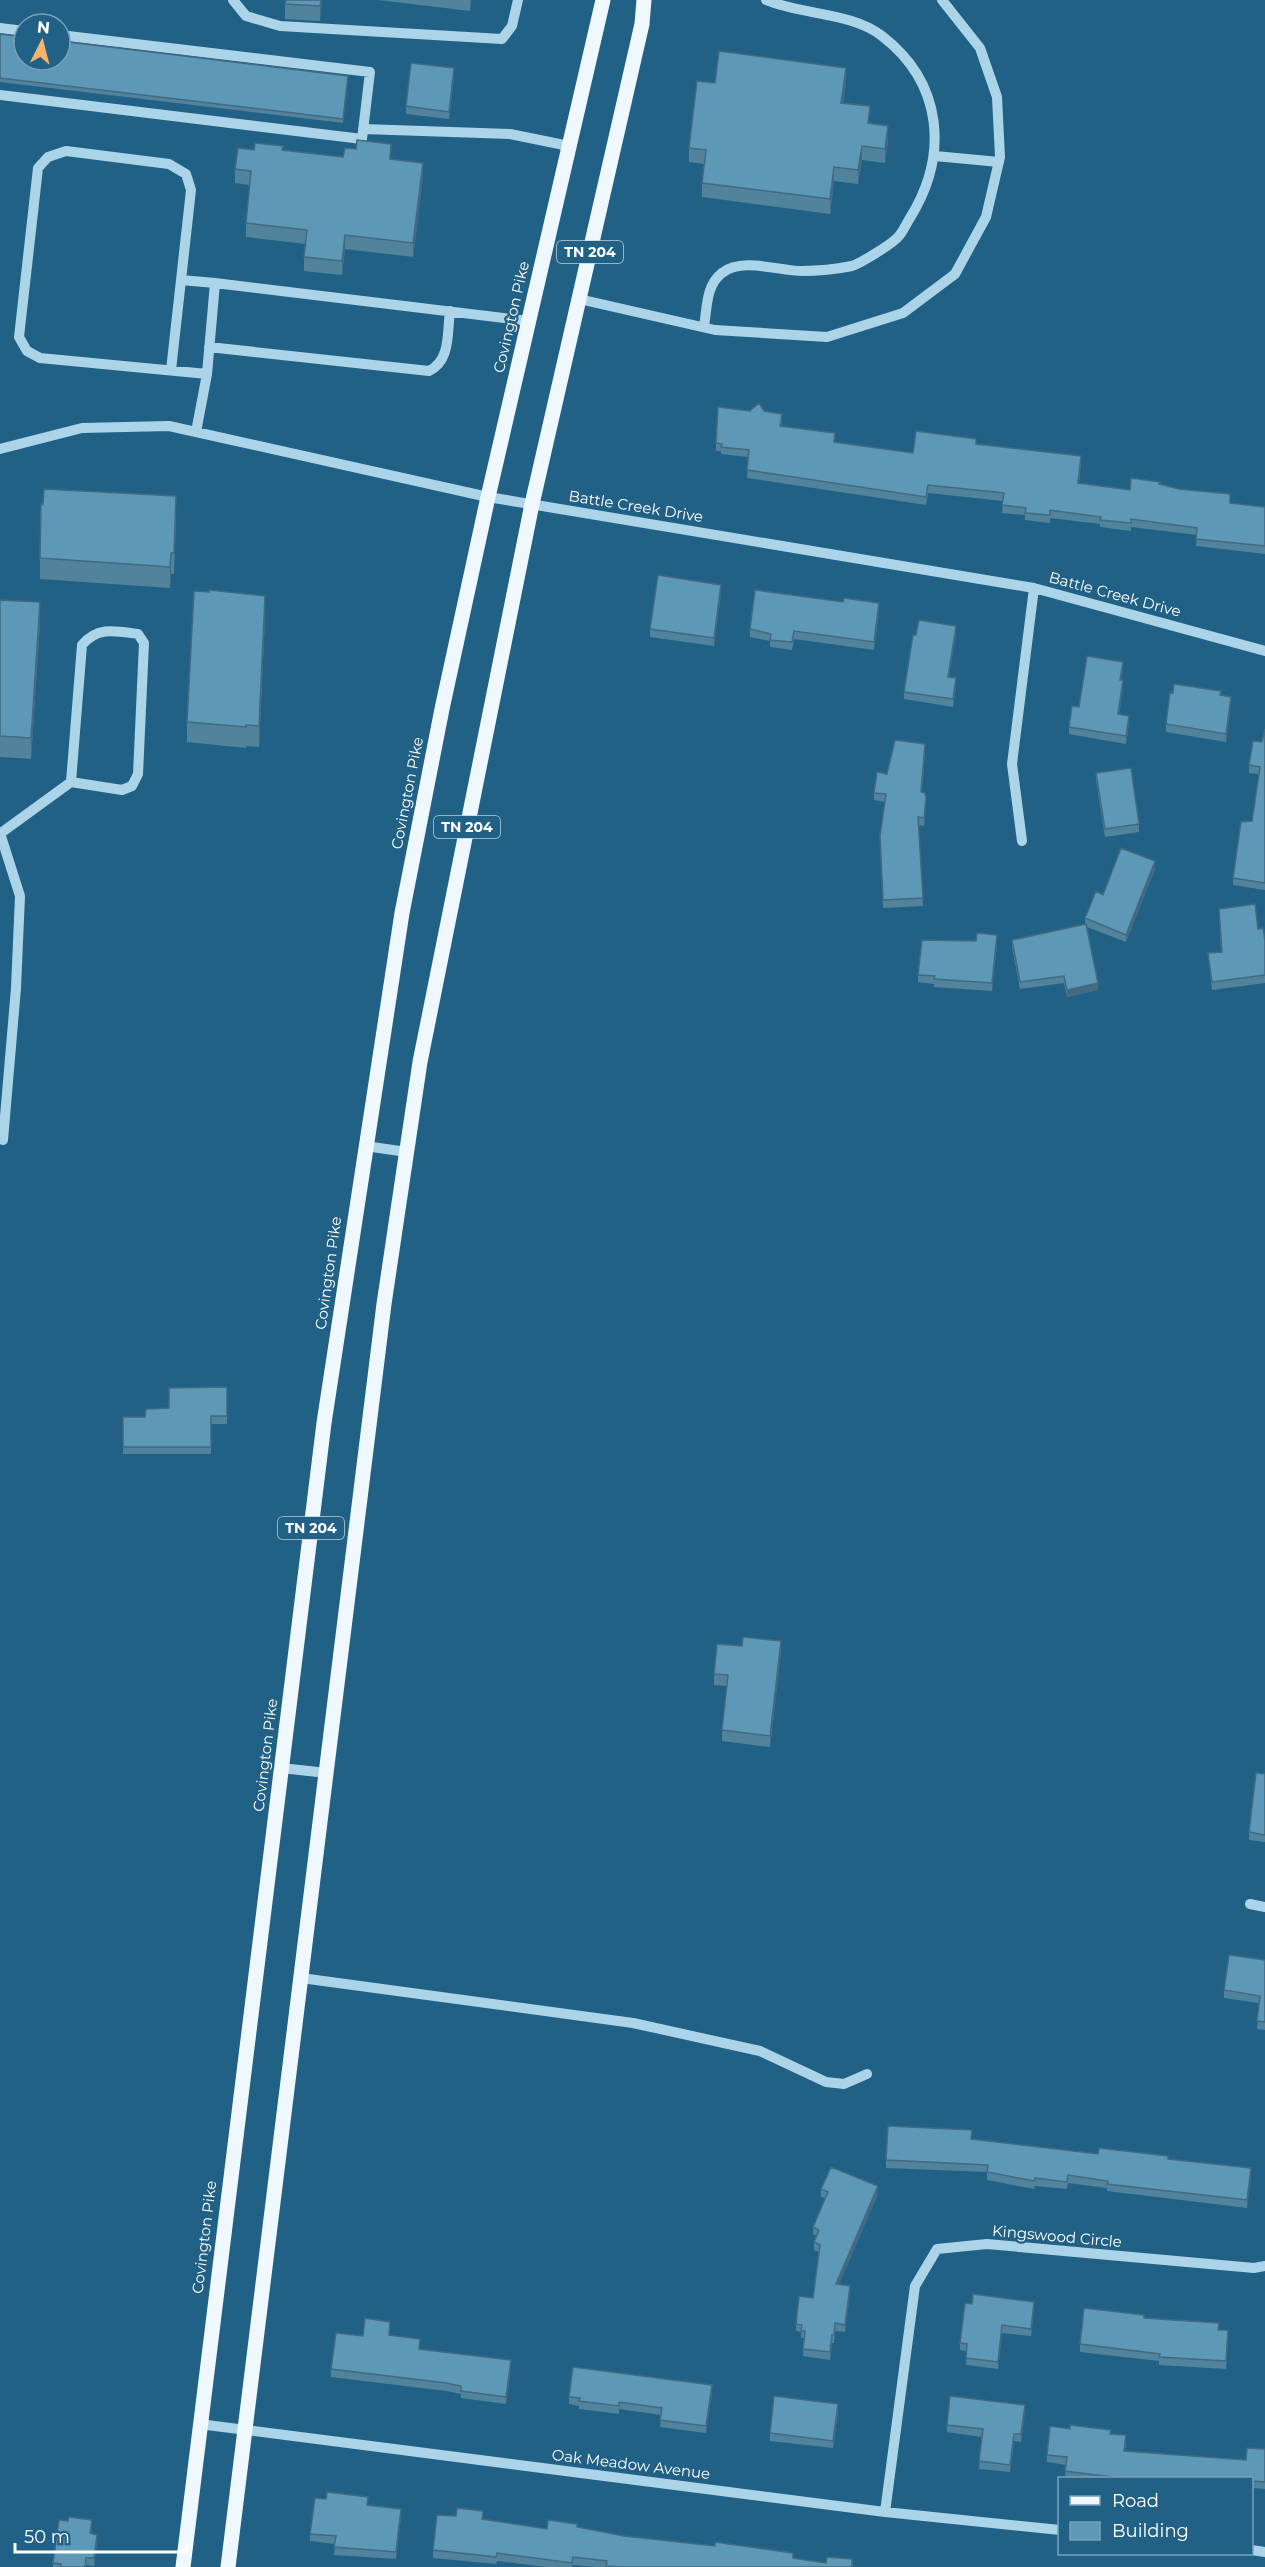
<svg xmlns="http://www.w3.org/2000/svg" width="1265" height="2567" font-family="Montserrat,sans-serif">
<rect width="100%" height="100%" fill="#216186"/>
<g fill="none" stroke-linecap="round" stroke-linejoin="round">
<path stroke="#abd4e9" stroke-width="10" d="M 233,0 L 246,16 L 280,26 L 502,39 L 512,26 L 518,0
M 0,28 L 24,31
M 0,95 L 362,139 L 370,72 L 60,35
M 363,129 L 510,134 L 569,146
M 935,156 L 999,162
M 181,280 L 215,283
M 579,299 L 715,330 L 827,337 L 903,313 L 955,274 L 986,217 L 1000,157 L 997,97 L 980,48 L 942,0
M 704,327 C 707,308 706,285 722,273 C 742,257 779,271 802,271 C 817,271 837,269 852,266 C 861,263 892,244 898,237 C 903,232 906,224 910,218 C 949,155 943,83 882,36 C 851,12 801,15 766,0
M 209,347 L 429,371 C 451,360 447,333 450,311
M 171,370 L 191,190 L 186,174 L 169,164 L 66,151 L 48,157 L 38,168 L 19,337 L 27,351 L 40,358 L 207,374
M 196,432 L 207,374 L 215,283 L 529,321
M 0,449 L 82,428 L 169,426 L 488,497 L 1034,588 L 1265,651
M 0,833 L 20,896 L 16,988 L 3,1140
M 1,833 L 71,782 L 82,645 C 98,626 116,631 138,634 L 144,643 L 138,774 L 132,786 L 122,790 L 71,782
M 1022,841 L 1012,764 L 1034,588
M 365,1146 L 407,1152
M 281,1768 L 327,1773
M 1250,1904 L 1265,1907
M 301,1978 L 633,2023 L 760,2051 L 826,2082 L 844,2084 L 867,2074
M 199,2424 L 885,2512 L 1060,2530
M 885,2512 L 915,2286 L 937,2249 L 987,2244 L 1254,2268 L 1265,2266
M 1252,2550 L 1265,2552"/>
<path stroke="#eef8fe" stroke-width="15" d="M 183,2567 L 324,1423 L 402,913 L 442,709 L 488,497 L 603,0
M 228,2567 L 384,1304 L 420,1062 L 532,504 L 642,24 L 644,0"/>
</g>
<path fill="#51839d" d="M 322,0 L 320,21 L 285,19 L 285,4 Z
M 378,0 L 471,0 L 470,11 Z
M 0,34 L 348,80 L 343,123 L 0,82 Z
M 454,76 L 449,119 L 406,114 L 406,106 Z
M 846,82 L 843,103 L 870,123 L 888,140 L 885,163 L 862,160 L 858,184 L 834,181 L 830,214 L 702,197 L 702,183 L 704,164 L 689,162 L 689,148 L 715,83 Z
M 283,150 L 343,157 L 391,159 L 423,177 L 413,257 L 345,249 L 342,275 L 304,271 L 304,257 L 306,244 L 246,237 L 246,223 L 250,185 L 235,183 L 235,169 Z
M 750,411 L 782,421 L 781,426 L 835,442 L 913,453 L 976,444 L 1081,464 L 1079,483 L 1130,490 L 1159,484 L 1230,503 L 1265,507 L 1265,554 L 1196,546 L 1197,535 L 1131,527 L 1131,531 L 1100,527 L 1100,524 L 1050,518 L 1050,523 L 1025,520 L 1025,515 L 1002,513 L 1003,501 L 928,493 L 926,505 L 747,478 L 748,457 L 721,454 L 721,451 L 716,451 L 716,443 Z
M 176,517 L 174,574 L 171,574 L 170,588 L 40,579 L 40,558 Z
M 721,593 L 714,646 L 650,637 L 650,629 Z
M 0,600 L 40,623 L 31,759 L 0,757 Z
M 879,611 L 874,650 L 794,639 L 792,650 L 770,647 L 770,641 L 750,637 L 750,629 Z
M 265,617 L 259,747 L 246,746 L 246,748 L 187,742 L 187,722 Z
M 956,633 L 949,677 L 956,686 L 953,707 L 904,699 L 904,692 L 916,635 Z
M 1123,669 L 1121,680 L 1123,688 L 1119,714 L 1129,723 L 1126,744 L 1069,734 L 1069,727 L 1079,707 Z
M 1221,696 L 1231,704 L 1226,742 L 1166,732 L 1166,724 Z
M 1265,729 L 1265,890 L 1233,885 L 1233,878 L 1252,821 L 1259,774 L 1249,773 L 1249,765 L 1262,742 Z
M 925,751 L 922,792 L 926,806 L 924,826 L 918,825 L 923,906 L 883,908 L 880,843 L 885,802 L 874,800 L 874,793 L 887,774 Z
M 1096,773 L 1139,824 L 1139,832 L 1105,837 L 1096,780 Z
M 1155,869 L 1126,942 L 1087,927 L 1098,990 L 1067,997 L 1064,983 L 1020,989 L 1012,947 L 1012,940 L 1085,924 L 1085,918 L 1103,895 Z
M 1219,909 L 1265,941 L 1265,983 L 1212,990 L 1208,953 L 1221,952 Z
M 997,943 L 992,991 L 934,987 L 934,984 L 918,982 L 918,975 Z
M 227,1387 L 227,1424 L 211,1424 L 211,1454 L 123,1454 L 123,1417 L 145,1417 Z
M 742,1646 L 781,1652 L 770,1747 L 722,1741 L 722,1730 L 727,1686 L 714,1685 L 714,1674 Z
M 1265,1774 L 1265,1842 L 1249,1840 L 1249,1832 Z
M 1265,1960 L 1265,2030 L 1257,2029 L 1259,2003 L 1224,1998 L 1224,1990 Z
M 972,2139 L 1098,2154 L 1168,2159 L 1251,2175 L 1247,2208 L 1107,2191 L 1107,2188 L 1068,2183 L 1067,2189 L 1035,2186 L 1034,2189 L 987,2180 L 987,2172 L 886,2168 L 886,2160 Z
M 821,2189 L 878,2194 L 839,2284 L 850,2293 L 845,2332 L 835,2331 L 834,2343 L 832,2343 L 830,2360 L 803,2356 L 804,2338 L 801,2338 L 801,2332 L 796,2331 L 796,2324 L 813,2298 L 819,2252 L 814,2250 L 814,2242 L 817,2236 L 813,2234 L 813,2227 L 825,2198 L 821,2197 Z
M 1034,2309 L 1031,2336 L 1002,2333 L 998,2369 L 966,2365 L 967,2351 L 960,2350 L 960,2343 Z
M 1144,2318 L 1219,2330 L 1228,2338 L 1226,2369 L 1159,2365 L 1159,2361 L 1080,2352 L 1080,2344 Z
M 390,2329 L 390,2335 L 420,2349 L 511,2367 L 506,2404 L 461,2398 L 461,2394 L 446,2391 L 331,2377 L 331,2369 L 363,2336 Z
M 712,2392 L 706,2433 L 660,2427 L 661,2415 L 619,2409 L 619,2414 L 579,2409 L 579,2406 L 569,2404 L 569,2397 Z
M 838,2412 L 833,2448 L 770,2441 L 770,2433 Z
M 1025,2412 L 1021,2442 L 1014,2441 L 1010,2472 L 979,2469 L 982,2437 L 947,2432 L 947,2425 Z
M 1111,2434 L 1126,2443 L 1125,2451 L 1246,2460 L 1265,2449 L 1265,2489 L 1251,2488 L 1251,2478 L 1065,2478 L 1066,2465 L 1047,2462 L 1047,2455 Z
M 368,2505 L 401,2517 L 396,2559 L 334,2555 L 335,2544 L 310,2541 L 310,2534 Z
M 456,2516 L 547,2529 L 577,2527 L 624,2536 L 826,2563 L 852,2559 L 853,2567 L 596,2567 L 573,2565 L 572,2567 L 546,2567 L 497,2561 L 496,2564 L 433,2558 L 433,2550 Z
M 92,2528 L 91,2534 L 97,2542 L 94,2566 L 86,2565 L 86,2567 L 53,2567 L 53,2563 Z"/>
<path fill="#426a80" d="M 321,0 L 322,0 L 320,21 L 320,6 Z
M 454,68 L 454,76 L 449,119 L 449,112 Z
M 846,68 L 846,82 L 841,117 L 841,103 Z
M 888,126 L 888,140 L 885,163 L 885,149 Z
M 862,146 L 862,160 L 858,184 L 858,170 Z
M 423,163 L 423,177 L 413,257 L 413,243 Z
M 834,167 L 834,181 L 830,214 L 830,199 Z
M 345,235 L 345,249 L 342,275 L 342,261 Z
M 171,553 L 171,574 L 170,588 L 170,567 Z
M 721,585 L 721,593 L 714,646 L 714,638 Z
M 265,596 L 265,617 L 259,747 L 259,726 Z
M 40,602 L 40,623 L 31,759 L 31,738 Z
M 879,603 L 879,611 L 874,650 L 874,642 Z
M 956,626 L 956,633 L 948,684 L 948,677 Z
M 956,678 L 956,686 L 953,707 L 953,699 Z
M 1123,680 L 1123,688 L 1118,722 L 1118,714 Z
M 1231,697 L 1231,704 L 1226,742 L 1226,734 Z
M 1129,716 L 1129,723 L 1126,744 L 1126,736 Z
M 926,798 L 926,806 L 924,826 L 924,818 Z
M 1155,861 L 1155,869 L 1126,942 L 1126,935 Z
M 997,935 L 997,943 L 992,991 L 992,983 Z
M 1098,983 L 1098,990 L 1067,997 L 1067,990 Z
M 781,1641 L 781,1652 L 770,1747 L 770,1736 Z
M 1251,2168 L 1251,2175 L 1247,2208 L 1247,2200 Z
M 878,2186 L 878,2194 L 836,2292 L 836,2284 Z
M 850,2286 L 850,2293 L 845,2332 L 845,2325 Z
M 1034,2302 L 1034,2309 L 1031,2336 L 1031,2329 Z
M 1002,2325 L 1002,2333 L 998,2369 L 998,2362 Z
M 511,2360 L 511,2367 L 506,2404 L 506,2397 Z
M 712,2385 L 712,2392 L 706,2433 L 706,2426 Z
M 838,2404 L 838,2412 L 833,2448 L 833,2441 Z
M 1025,2405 L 1025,2412 L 1021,2442 L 1021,2434 Z
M 1014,2434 L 1014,2441 L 1010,2472 L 1010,2465 Z
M 401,2509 L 401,2517 L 396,2559 L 396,2552 Z
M 97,2535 L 97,2542 L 94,2566 L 94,2558 Z"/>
<path fill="#5e98b7" stroke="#426a80" stroke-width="1.5" d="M 286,0 L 321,0 L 320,6 L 285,4 Z
M 0,34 L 24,37 L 24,60 L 60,60 L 60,41 L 348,76 L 343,119 L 0,78 Z
M 719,51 L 846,68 L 841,103 L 870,106 L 868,123 L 888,126 L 885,149 L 862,146 L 858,170 L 834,167 L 830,199 L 702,183 L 706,150 L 689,148 L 697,81 L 715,83 Z
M 411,63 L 454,68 L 449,112 L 406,106 Z
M 357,140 L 391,144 L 390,159 L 423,163 L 413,243 L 345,235 L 342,261 L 304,257 L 307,230 L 246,223 L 251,171 L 235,169 L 238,148 L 254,150 L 255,143 L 283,146 L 282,150 L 343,157 L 345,148 L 356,149 Z
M 759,403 L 764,411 L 782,414 L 780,426 L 835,433 L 834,442 L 913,453 L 916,431 L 976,439 L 976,444 L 1081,456 L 1078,483 L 1130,490 L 1131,478 L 1160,482 L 1159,484 L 1179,489 L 1230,494 L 1230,503 L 1265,507 L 1265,546 L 1196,539 L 1197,528 L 1131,519 L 1131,523 L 1100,520 L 1101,517 L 1050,510 L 1050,515 L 1025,513 L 1026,508 L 1002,505 L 1004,493 L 928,485 L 926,497 L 747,470 L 749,450 L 721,447 L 722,444 L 716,443 L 718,407 L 750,411 Z
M 44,489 L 176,496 L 174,553 L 171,553 L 170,567 L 40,558 L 41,504 L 43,504 Z
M 658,575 L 721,585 L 714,638 L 650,629 Z
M 209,590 L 265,596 L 259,726 L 246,725 L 246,727 L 187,722 L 194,591 L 209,592 Z
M 755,590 L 843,602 L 844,598 L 879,603 L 874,642 L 794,631 L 792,642 L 770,640 L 771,634 L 750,629 Z
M 0,600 L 40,602 L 31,738 L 0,736 Z
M 919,620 L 956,626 L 948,677 L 956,678 L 953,699 L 904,692 L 913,635 L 916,635 Z
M 1087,656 L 1123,662 L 1120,680 L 1123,680 L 1118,714 L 1129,716 L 1126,736 L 1069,727 L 1072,706 L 1079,707 Z
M 1174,684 L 1221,691 L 1220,695 L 1231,697 L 1226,734 L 1166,724 L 1170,692 L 1173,693 Z
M 1265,729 L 1265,883 L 1233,878 L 1241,822 L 1252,821 L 1260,767 L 1249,765 L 1253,741 L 1262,742 Z
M 895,740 L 925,744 L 921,792 L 925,793 L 926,798 L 924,818 L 918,817 L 923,898 L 883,900 L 880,836 L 886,794 L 874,793 L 877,772 L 887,774 Z
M 1131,768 L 1139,824 L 1105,829 L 1096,773 Z
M 1121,848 L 1155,861 L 1126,935 L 1085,918 L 1096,891 L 1103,895 Z
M 1255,904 L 1258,929 L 1263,928 L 1265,941 L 1265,975 L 1212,982 L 1208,953 L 1222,952 L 1219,909 Z
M 1086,924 L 1098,983 L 1067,990 L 1064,976 L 1020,982 L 1012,940 Z
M 977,933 L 997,935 L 992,983 L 934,979 L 935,976 L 918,975 L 922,940 L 976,941 Z
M 227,1387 L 227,1416 L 211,1416 L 211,1447 L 123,1447 L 123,1417 L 145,1417 L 146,1409 L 169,1408 L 169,1388 Z
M 743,1637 L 781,1641 L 770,1736 L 722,1730 L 728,1675 L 714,1674 L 717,1644 L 742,1646 Z
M 1256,1773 L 1265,1774 L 1265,1835 L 1249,1832 Z
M 1229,1955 L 1265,1960 L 1265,2022 L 1257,2021 L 1260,1996 L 1224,1990 Z
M 888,2126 L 972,2130 L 971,2139 L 1098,2154 L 1099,2148 L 1168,2156 L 1168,2159 L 1251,2168 L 1247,2200 L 1107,2184 L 1108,2181 L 1068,2175 L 1067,2182 L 1035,2178 L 1034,2181 L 987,2172 L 988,2165 L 886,2160 Z
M 831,2167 L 878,2186 L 836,2284 L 850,2286 L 845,2325 L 835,2323 L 834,2335 L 832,2335 L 830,2352 L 803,2349 L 805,2331 L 801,2331 L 802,2325 L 796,2324 L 799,2296 L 813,2298 L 820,2245 L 814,2242 L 819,2230 L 813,2227 L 828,2192 L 821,2189 Z
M 973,2294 L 1034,2302 L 1031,2329 L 1002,2325 L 998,2362 L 966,2358 L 967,2344 L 960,2343 L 965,2303 L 972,2304 Z
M 1084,2308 L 1144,2315 L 1144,2318 L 1219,2323 L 1218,2330 L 1228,2330 L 1226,2361 L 1159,2357 L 1160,2354 L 1080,2344 Z
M 365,2318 L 390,2322 L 389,2335 L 420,2339 L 419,2349 L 511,2360 L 506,2397 L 461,2391 L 461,2386 L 446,2383 L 331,2369 L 336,2333 L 363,2336 Z
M 573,2367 L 712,2385 L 706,2426 L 660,2420 L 662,2408 L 619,2402 L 619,2406 L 579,2401 L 580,2398 L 569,2397 Z
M 774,2396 L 838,2404 L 833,2441 L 770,2433 Z
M 950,2396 L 1025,2405 L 1021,2434 L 1014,2434 L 1010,2465 L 979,2461 L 983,2429 L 947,2425 Z
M 1070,2425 L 1111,2430 L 1110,2434 L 1126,2435 L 1124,2451 L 1246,2460 L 1247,2448 L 1265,2449 L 1265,2482 L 1251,2481 L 1251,2478 L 1120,2478 L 1065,2471 L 1067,2457 L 1047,2455 L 1050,2426 L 1070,2429 Z
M 327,2492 L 368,2497 L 367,2505 L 401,2509 L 396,2552 L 334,2547 L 336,2536 L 310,2534 L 315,2498 L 326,2499 Z
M 457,2508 L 483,2511 L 482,2519 L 547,2529 L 548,2520 L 577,2524 L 577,2527 L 624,2536 L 715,2546 L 715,2542 L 793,2553 L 793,2558 L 826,2563 L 827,2557 L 852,2559 L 852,2567 L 853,2567 L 620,2567 L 606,2566 L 607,2561 L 573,2557 L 572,2563 L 497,2553 L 496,2557 L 433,2550 L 437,2515 L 456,2516 Z
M 69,2517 L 92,2520 L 90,2533 L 97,2535 L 94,2558 L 86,2558 L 85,2567 L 61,2567 L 61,2564 L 53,2563 L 59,2520 L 68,2521 Z"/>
<g text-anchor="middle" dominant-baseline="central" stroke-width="4.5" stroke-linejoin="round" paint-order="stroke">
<g fill="#216186" stroke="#bcd0db" stroke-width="1.5">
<rect x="557" y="241" width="66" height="22" rx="4.5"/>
<rect x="434" y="816" width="66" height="22" rx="4.5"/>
<rect x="278" y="1517" width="66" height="22" rx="4.5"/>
</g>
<g font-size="14" font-weight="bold" fill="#fff">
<text x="590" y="252">TN 204</text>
<text x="467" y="827">TN 204</text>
<text x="311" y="1528">TN 204</text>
</g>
<g font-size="15" fill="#fff" stroke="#216186">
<text transform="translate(511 317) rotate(-77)">Covington Pike</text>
<text transform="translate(636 506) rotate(9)">Battle Creek Drive</text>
<text transform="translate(1115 594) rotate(15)">Battle Creek Drive</text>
<text transform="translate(407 793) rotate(-79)">Covington Pike</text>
<text transform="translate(328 1273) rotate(-82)">Covington Pike</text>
<text transform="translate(265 1755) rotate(-83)">Covington Pike</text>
<text transform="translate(1057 2236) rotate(5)">Kingswood Circle</text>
<text transform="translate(204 2237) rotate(-83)">Covington Pike</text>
<text transform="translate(631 2464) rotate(7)">Oak Meadow Avenue</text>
</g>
</g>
<rect x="1058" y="2477" width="195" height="78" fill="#216186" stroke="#7aa0b6" stroke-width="1.5"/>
<rect x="1070" y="2496" width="30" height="9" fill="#eef8fe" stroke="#7aa0b6" stroke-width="1.5"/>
<text x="1112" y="2507" font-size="18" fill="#ffffff">Road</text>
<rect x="1070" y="2522" width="30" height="18" fill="#5e98b7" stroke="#7aa0b6" stroke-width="1.5"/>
<text x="1112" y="2537" font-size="18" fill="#ffffff">Building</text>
<g transform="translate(42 42) rotate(6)"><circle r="28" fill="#216186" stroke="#7aa0b6" stroke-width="1.5"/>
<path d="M0-4.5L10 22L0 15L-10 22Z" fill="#f6b36d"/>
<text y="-9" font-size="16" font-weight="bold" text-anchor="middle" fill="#ffffff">N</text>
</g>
<path d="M15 2543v9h172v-9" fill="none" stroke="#ffffff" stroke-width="3"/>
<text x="24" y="2543" font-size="18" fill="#ffffff" stroke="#216186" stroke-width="4.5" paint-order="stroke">50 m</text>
</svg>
